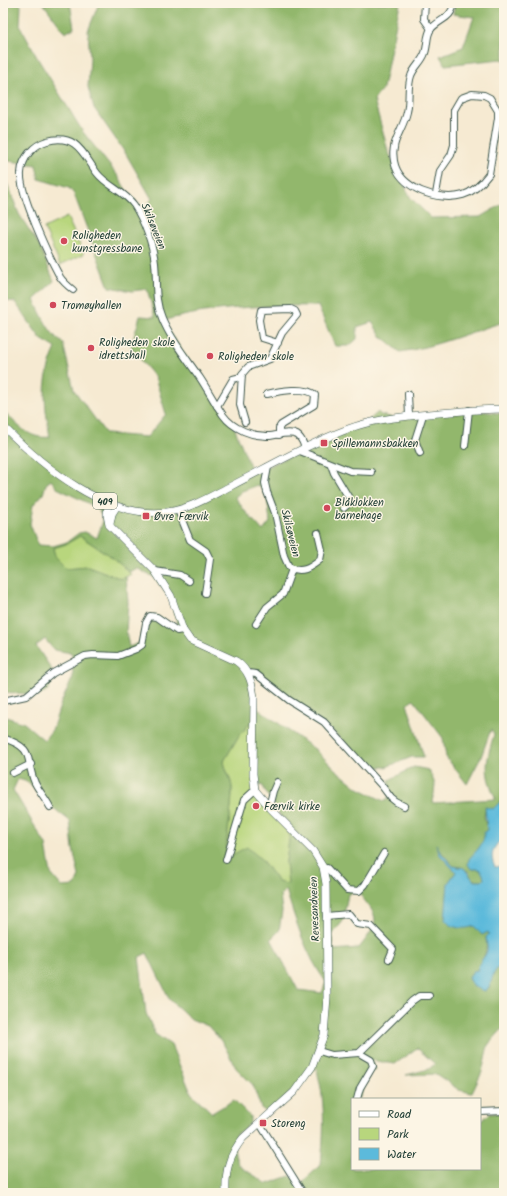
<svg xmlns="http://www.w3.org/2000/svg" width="507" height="1196" font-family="Kalam,sans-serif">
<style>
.green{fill:#b8d67d;stroke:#6c8a58}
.forest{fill:#92b76c;stroke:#587a50;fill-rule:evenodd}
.water{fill:#5cbadb;stroke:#3e7c88}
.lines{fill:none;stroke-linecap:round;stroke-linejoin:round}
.minor-casing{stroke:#3f574c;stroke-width:8}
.major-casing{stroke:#3f574c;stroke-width:8}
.minor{stroke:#fff;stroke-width:6}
.major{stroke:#fff;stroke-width:7}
.poi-dot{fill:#d1495b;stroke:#fcf5e5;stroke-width:1.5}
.labels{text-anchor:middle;stroke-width:3;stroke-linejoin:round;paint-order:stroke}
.shield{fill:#fcf5e5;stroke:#617469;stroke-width:1}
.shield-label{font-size:10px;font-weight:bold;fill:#1f3d34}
.street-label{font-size:11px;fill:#1f3d34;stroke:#fcf5e5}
.poi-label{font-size:11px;fill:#1f3d34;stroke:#fcf5e5;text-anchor:start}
</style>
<rect width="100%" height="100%" fill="#fcf5e5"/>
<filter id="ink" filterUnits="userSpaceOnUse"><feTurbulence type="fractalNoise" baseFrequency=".025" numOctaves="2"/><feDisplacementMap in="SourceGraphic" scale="8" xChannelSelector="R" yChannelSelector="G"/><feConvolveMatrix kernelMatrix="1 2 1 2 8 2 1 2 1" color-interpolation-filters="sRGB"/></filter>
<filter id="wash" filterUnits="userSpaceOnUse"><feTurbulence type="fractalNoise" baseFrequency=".012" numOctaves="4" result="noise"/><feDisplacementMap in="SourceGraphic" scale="16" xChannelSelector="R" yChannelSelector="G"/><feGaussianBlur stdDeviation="0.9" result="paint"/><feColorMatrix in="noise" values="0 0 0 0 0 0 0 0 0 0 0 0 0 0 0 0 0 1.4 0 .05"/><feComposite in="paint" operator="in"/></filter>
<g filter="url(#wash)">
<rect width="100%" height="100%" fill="#f6ead2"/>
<!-- green -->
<g class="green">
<polygon points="67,217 84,254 60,265 44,228"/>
<polygon points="80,536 112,557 131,574 122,579 88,566 66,568 55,557 53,548 66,544"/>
<path d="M254,718L253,730L259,799L290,833L286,861L288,885L278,882L261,859L226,858C226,835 232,812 232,789C232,780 225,770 224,761L238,737Z"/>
</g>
<!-- forest -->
<g class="forest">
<path d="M3,3H19L21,5L20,26L38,59L83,132L118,176L133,202L144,208L152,199L126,154L94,108L88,87L90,59L88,31L99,3H400L383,88L374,100L388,151L410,197L431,218L480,217L504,203V322C469,332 436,347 400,352L381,336L372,322L357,327V339L349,346H335L318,306C267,305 212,307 162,321L234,427L253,473L367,422L378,412L381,415L394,418L479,411L504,414V798L493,809L486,808L484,816L487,830L482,844L474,855L472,869H479L483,874L484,879L482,881C474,881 471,880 469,872L461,867L453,866L438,848L440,855L456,872L448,883L446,913L476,927L479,931L489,932V934L486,937C488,952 484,956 478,970L473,971L469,978L473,985L489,988C490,980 492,972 499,967H504V1027L488,1045L482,1072L472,1093L459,1090L436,1074L406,1075L429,1069L435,1064L417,1048L395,1064L371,1060L376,1070H371L359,1099H352V1169H480V1122L489,1114L504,1112V1193H3V716L24,723L44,740L52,730L61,703L73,677L72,653L54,650L45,639L36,646L52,670L49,689L40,695L3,692V410C16,424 29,440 50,437C44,402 41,381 56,348L41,339L15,302L3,300V173L19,214L40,247L54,281L34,300C41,313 49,335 63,343L74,390L106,434L147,437L166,414L155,377L131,348L140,316L155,317L147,289L132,291L109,287L74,194L69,188L39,179L36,165L3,160ZM51,480L57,488L96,507L102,516L103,521L97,538L85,532L79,533L67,542L53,546L38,545L30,524L33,505L43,494L46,484ZM258,485L267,496L270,522L263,531L244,510L235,497L242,491ZM80,536L112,557L129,572L136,568L154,577L171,600L179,629L155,616H147L139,643L129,647L126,632L128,603L126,577L122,579L88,566L66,568L55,557L53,548L66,544ZM252,672L330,729L372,767H386L412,757H424L407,704L413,699L443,738L446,757L467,784L481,757L491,729L494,734C486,762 483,772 496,799L433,803L435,784L429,770L414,767L389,780V797L384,801L358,788L336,770L316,750L257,708ZM254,719L255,779L257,786L262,785L290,833L286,861L288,884L278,882L261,859L247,847L226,858C226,834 232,812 232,789C232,780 225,770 224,761L238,737ZM18,779L28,782L47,803L70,821L73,849L79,876L75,886L62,887L51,874L46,845L13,790ZM286,890C296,922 306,955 326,982L322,993L298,990L271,939L279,931L282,911L280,895ZM357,891C379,918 382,919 359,948L333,950L332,935L343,921L348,894ZM147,953L170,1000L191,1019L208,1026L223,1043L236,1068L253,1085L261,1108L265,1111L276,1108L316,1068C326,1098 324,1133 321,1165L300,1184L290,1176L267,1184C262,1180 243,1169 240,1166C234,1159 233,1144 235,1135L250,1124V1116L234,1100L212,1113L191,1093L171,1045L155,1034L146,1013L139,957Z"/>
<polygon points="43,3 70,3 74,28 65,33"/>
<polygon points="455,3 504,3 504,60 501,59 445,65 440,56 463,47 474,17 453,14"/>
</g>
<!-- water -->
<path class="water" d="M504,798V844L500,841C492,848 490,858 495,867L502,866L504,861V967H499C490,974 493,986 485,991L474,987L469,978L473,971L478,970C477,963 485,958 487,951C488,947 486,942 486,937L489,934L488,932L482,935L474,926C464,930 453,929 445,920L448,883L456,872L440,855L436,844L442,854L453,866L464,868L474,881H482L484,879L483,874L479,869H471L468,864L469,859C475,852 486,843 484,832L487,830L485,807L493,809Z"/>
</g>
<g filter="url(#ink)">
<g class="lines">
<!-- minor casing -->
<g class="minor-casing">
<g id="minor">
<polyline points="425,3 424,19 431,29"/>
<path d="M436,194L440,171L451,155L454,145V110L461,98L472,94L484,95L490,98L498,111V118L489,174C483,182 473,192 463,195C439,202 399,189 394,161C390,142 403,130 407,112C410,100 407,87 411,76C414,67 422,62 425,53C428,45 426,36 431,29C439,19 452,19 454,3"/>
<path d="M73,290C68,286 63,282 60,277C49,257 19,193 21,173C22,158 33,145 47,141C77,133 83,154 97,173C107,186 124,191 134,205C144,221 153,244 155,263C157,282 154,300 162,318C171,340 187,359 200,378C208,390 215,404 223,415C233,429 253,437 270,436C278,435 290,431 297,435C302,438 303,443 305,448"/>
<path d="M267,394C279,391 306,386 315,395L314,405L281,425L279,428V435"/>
<polyline points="408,394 409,416"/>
<polyline points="217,406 233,379 241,377"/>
<polyline points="245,422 240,405 242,374 248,367 270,359 282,333 297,315 295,311 291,309 261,310 259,320 262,338 278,343"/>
<polyline points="465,446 469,410"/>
<polyline points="300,451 350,471 371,472"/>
<polyline points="420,453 415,440 423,415"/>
<polyline points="331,465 334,473 349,498 348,504 344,508"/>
<path d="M268,467L265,483L267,492L275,513L284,556L289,567C301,574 310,568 320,560L322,550L318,533"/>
<polyline points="178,510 190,540 206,551 210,559 205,593"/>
<polyline points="155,571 180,575 189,581"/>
<polyline points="256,624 267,607 283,594 292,569"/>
<polyline points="248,673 256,674 289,700 324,722 382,786 391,798 396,802 404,806"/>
<polyline points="3,701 26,696 53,673 85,656 93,655 118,656 136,649 142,645 146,623 150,616 157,617 177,631 183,630"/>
<path d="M3,738C37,749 24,758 35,783C39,791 46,799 50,807"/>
<polyline points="13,773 31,764"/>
<polyline points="269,807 273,791 277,782"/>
<polyline points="226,860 244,800 255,790"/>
<polyline points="324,869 327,868 347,890 359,891 365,885 384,853"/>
<polyline points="326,916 349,914 357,924 371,926 393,949 389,959"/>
<polyline points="319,1051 332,1055 359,1053 412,1001 419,996 429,996"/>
<polyline points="357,1099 360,1088 373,1066 371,1060 359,1053"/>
<polyline points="480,1112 504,1111"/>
<polyline points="260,1124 303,1193"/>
</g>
</g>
<!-- major casing -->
<g class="major-casing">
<g id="major">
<path d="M3,426C42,466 107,520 167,512C190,509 211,496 231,486C270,466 308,444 348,429C374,419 401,417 428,414C454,412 479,409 504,409"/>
<path d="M108,502L107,515L109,525L155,571L171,596L183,630L190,640L236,661C249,670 252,683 254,697L253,774L255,790L271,809L313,851L323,867L326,884L327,997L324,1035L312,1067L294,1092L243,1138C229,1155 225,1171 226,1193"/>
<polyline points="110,524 112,514 117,506"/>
</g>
</g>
<!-- minor -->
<use href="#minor" class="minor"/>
<!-- major -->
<use href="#major" class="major"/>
</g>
</g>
<!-- markers -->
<g class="poi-dot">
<circle cx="64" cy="241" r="4"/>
<circle cx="53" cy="305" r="4"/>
<circle cx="91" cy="348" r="4"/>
<circle cx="210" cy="356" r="4"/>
<rect x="320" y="439" width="8" height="8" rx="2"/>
<circle cx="327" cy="508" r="4"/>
<rect x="142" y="512" width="8" height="8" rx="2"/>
<circle cx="256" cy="806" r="4"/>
<rect x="259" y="1119" width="8" height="8" rx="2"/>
</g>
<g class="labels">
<!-- shield labels -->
<rect class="shield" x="93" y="493" width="24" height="16" rx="3"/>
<g class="shield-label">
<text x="105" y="505">409</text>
</g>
<!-- street labels -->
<g class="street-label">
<text transform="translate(154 226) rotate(68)" y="4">Skilsøveien</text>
<text transform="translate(291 533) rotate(76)" y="4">Skilsøveien</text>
<text transform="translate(314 909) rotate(-92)" y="4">Revesandveien</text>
</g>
<!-- poi labels -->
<g class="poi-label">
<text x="72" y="239">Roligheden<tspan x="72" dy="13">kunstgressbane</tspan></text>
<text x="61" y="309">Tromøyhallen</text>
<text x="99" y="346">Roligheden skole<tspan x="99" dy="13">idrettshall</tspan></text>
<text x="218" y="360">Roligheden skole</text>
<text x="332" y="447">Spillemannsbakken</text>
<text x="335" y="506">Blåklokken<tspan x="335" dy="13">barnehage</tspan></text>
<text x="154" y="520">Øvre Færvik</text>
<text x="264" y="810">Færvik kirke</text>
<text x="271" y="1127">Storeng</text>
</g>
</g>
<!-- margin -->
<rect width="507" height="1196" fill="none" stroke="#fcf5e5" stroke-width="16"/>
<!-- legend -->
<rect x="351" y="1098" width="130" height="72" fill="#fcf5e5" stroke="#a4ab9e"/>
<rect x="359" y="1111" width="20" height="6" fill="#ffffff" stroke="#a4ab9e"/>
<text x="387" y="1118" font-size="12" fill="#1f3d34">Road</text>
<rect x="359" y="1128" width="20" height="12" fill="#b8d67d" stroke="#a4ab9e"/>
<text x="387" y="1138" font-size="12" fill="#1f3d34">Park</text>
<rect x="359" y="1148" width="20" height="12" fill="#5cbadb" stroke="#a4ab9e"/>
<text x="387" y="1158" font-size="12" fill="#1f3d34">Water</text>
</svg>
